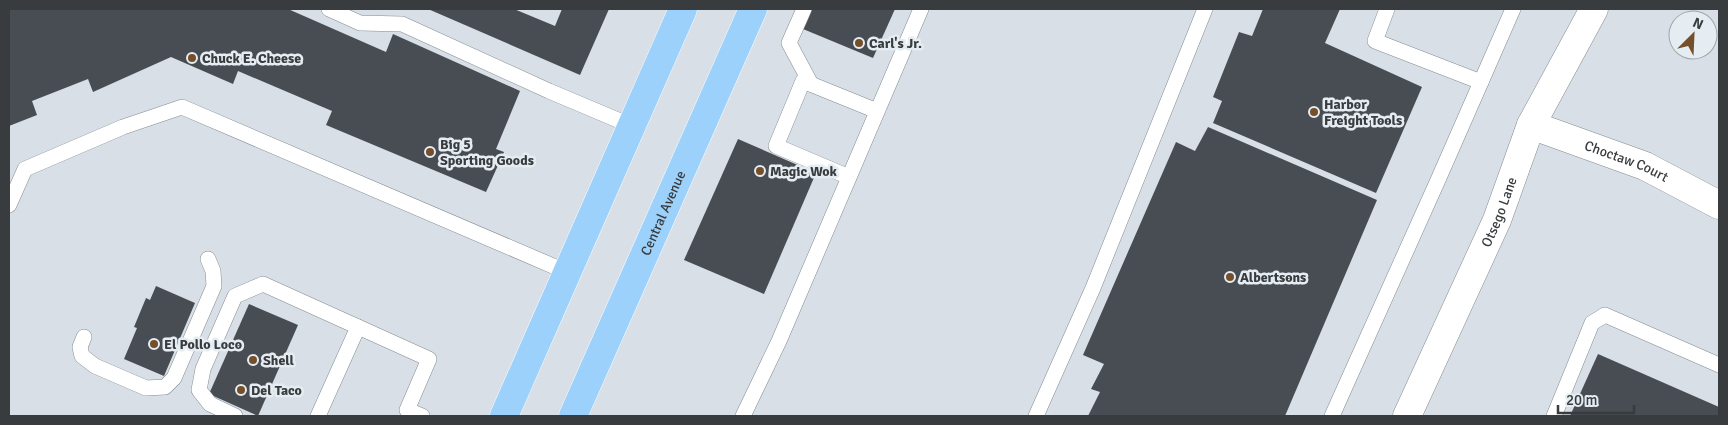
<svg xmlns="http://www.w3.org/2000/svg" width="1728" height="425" font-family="Signika,sans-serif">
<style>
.building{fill:#484d53}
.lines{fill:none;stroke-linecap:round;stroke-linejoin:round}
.service-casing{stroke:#868d92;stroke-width:16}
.minor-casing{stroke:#868d92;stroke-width:29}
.primary-casing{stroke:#fff;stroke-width:29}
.service{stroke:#fff;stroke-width:15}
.minor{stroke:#fff;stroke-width:28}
.primary{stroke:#9cd1fb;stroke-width:28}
.poi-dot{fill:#744f2a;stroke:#e5edf3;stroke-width:2}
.labels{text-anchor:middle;stroke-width:5;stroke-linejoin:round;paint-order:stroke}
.poi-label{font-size:14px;font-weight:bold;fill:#393c3e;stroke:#e5edf3;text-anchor:start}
.street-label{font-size:14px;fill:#393c3e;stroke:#e5edf3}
</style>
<rect width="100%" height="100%" fill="#d8dfe6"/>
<!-- building -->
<g class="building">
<polygon points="9,9 288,9 386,52 393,34 520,91 496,149 504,152 486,192 326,125 332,111 238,71 233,84 171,57 93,92 88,79 32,101 37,115 9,126"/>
<polygon points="428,9 514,9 555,26 562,9 609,9 580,75"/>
<polygon points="811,9 895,9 873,58 803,29"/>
<polygon points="1263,9 1340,9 1325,43 1422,87 1376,193 1213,123 1222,101 1213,97 1239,32 1252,36"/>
<polygon points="1208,127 1377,200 1285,416 1088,416 1100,392 1091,389 1104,364 1083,355 1176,142 1195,151"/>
<polygon points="738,139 816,173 764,294 684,260"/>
<polygon points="156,286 195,303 164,376 124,359 137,328 134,327 146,298 150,300"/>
<polygon points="249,304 298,325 258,416 209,394"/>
<polygon points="1598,354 1719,407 1719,416 1570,416"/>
</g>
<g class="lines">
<!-- service casing -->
<g class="service-casing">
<g id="service">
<polyline points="329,9 360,23 402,24 549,91 632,126"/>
<polyline points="804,9 789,43 811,84"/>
<polyline points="1387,9 1375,41 1481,82"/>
<polyline points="849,177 776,146 803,81 877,111"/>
<polyline points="9,205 25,169 123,127 182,107 567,272"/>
<polyline points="84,337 80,347 82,356 95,366 146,388 165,387 174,378 214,286 213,271 208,259"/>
<polyline points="235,416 210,404 199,390 203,369 235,296 263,284 429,359 407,410 422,416"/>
<polyline points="318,416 358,327"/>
<polyline points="743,416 779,341 921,9"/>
<polyline points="1036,416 1093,288 1205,9"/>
<polyline points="1332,416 1438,180 1513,9"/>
<polyline points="1554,416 1592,323 1605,315 1719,365"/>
</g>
</g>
<!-- minor casing -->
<g class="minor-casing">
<g id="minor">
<path id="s1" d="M1531,125L1645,166L1719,205"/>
<path id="s2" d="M1407,416L1497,220L1531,125L1594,9"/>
</g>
</g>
<!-- primary casing -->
<g class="primary-casing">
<g id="primary">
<polyline points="504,416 683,9"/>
<path id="s3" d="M573,416L753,9"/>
</g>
</g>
<!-- service -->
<use href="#service" class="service"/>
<!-- minor -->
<use href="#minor" class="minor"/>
<!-- primary -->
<use href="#primary" class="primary"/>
</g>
<!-- markers -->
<g class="poi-dot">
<circle cx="859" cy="43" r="5"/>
<circle cx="192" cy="58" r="5"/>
<circle cx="1314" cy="112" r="5"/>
<circle cx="430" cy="152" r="5"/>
<circle cx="760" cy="171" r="5"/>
<circle cx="1230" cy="277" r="5"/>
<circle cx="154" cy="344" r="5"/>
<circle cx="253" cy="360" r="5"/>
<circle cx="241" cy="390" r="5"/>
</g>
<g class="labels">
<!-- poi labels -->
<g class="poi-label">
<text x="869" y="48">Carl's Jr.</text>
<text x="202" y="63">Chuck E. Cheese</text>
<text x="1324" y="109">Harbor<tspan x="1324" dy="16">Freight Tools</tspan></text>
<text x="440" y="149">Big 5<tspan x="440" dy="16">Sporting Goods</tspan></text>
<text x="770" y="176">Magic Wok</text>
<text x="1240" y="282">Albertsons</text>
<text x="164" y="349">El Pollo Loco</text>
<text x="263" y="365">Shell</text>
<text x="251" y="395">Del Taco</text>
</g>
<!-- street labels -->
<g class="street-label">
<text dy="5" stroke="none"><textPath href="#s1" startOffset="102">Choctaw Court</textPath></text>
<text dy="5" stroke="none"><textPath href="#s2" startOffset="224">Otsego Lane</textPath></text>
<text dy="5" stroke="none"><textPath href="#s3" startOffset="222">Central Avenue</textPath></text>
</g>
</g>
<!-- border -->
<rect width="1728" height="425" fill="none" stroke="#393c3e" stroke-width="20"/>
<!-- north arrow -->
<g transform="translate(1693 35) rotate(24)"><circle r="24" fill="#e5edf3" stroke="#a0a6ab"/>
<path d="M0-4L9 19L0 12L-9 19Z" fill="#744f2a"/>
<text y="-8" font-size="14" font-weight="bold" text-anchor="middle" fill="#393c3e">N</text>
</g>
<!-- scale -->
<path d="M1558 405v8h76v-8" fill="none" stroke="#393c3e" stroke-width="2.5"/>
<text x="1566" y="405" font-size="15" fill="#393c3e" stroke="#e5edf3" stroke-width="4" paint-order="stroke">20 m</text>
</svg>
